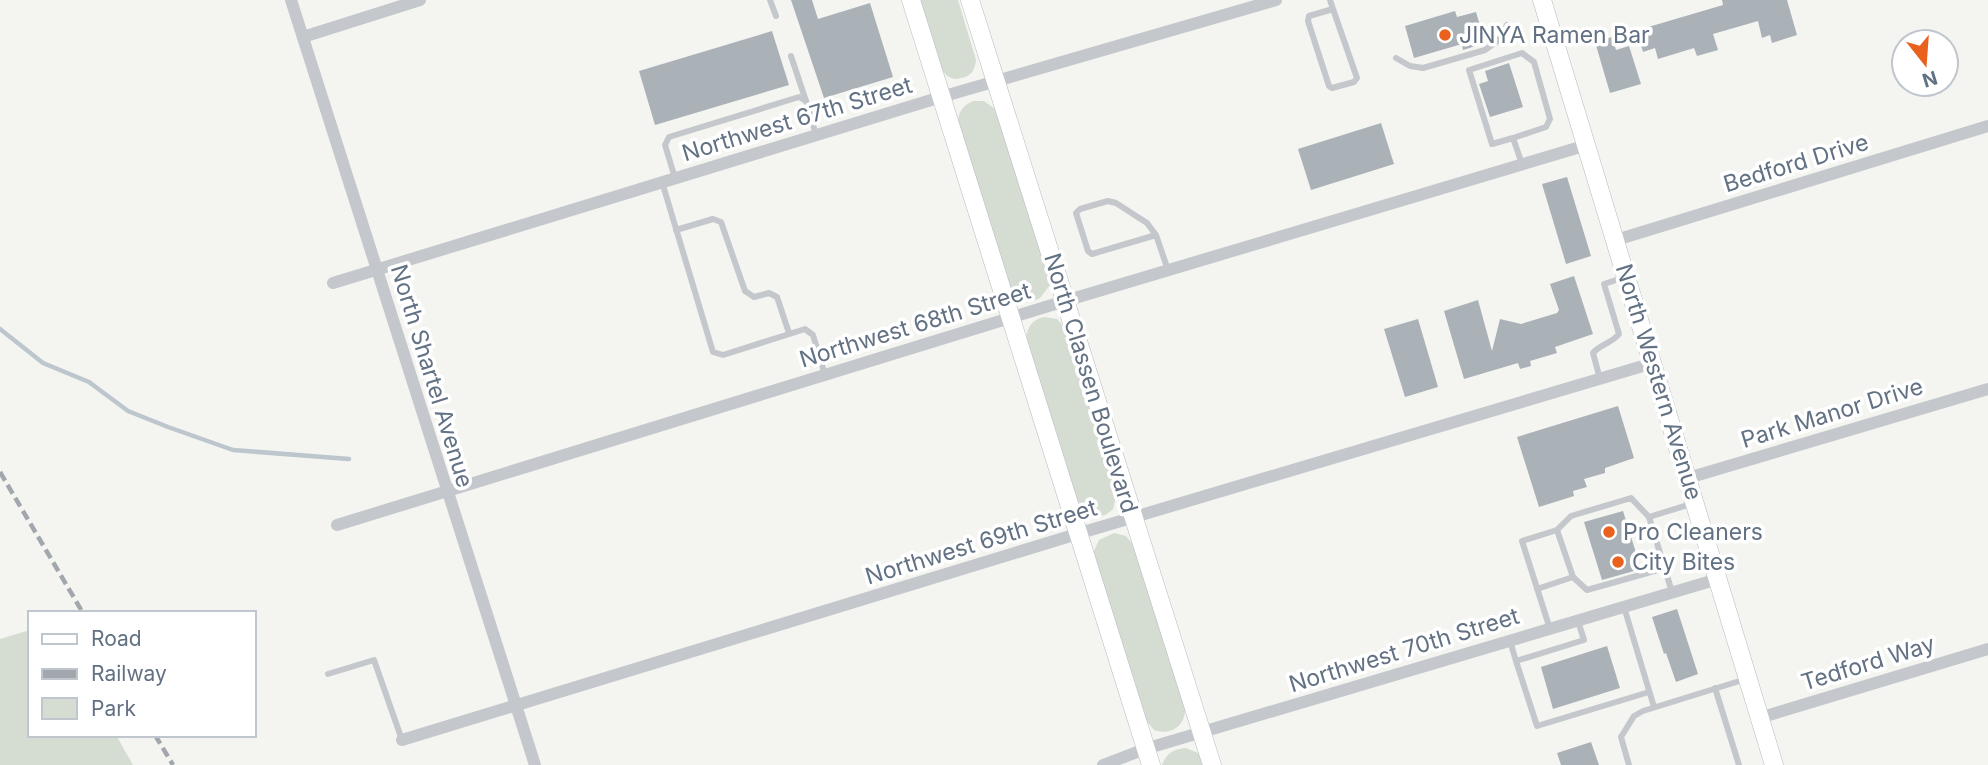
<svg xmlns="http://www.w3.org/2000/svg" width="1988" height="765" font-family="Inter,sans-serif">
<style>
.green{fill:#d5dcd2}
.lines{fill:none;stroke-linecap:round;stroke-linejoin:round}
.stream{stroke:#bdc6cd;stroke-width:4.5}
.building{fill:#aab1b7}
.secondary-casing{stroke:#b6babf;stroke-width:19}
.lane{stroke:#c4c7cb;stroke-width:6}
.street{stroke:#c4c7cb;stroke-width:12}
.secondary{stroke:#fff;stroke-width:18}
.rail{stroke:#a2a7ae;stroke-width:4.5;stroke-dasharray:10 5;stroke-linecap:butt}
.poi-dot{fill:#e9611c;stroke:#fff;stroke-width:2.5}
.labels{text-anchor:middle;stroke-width:7;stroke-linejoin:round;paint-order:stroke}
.poi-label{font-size:23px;fill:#627183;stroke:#fff;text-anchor:start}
.street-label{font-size:23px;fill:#627183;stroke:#fff}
</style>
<rect width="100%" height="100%" fill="#f4f5f1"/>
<!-- green -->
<g class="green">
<path d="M918,0H958L976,60C975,68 973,74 965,77C959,79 954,80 949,77C934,69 923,17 918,0Z"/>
<path d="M973,101H984L995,109L1050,277V285L1040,298L1033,301L1018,298L1010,289L958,124C958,112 962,106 973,101Z"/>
<path d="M1044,317L1057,319L1066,329L1117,492L1113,509C1101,521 1086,519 1078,506L1026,339C1027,327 1032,320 1044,317Z"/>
<path d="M1114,533L1126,536L1134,546L1185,708C1186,726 1170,736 1154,730L1145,719L1094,558V551L1099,540Z"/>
<polygon points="30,630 30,735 116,735 133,765 0,765 0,639"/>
<path d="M1186,748L1198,753L1204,765H1162C1166,753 1174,749 1186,748Z"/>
</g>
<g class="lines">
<!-- stream -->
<polyline class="stream" points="0,329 43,363 89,382 128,411 168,427 233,450 349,459"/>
</g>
<!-- building -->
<g class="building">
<polygon points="791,0 812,0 818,19 870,3 893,77 824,98"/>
<polygon points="1722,0 1787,0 1797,35 1772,43 1770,35 1762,38 1758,21 1713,34 1718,50 1697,56 1694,48 1658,59 1655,48 1643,52 1638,35 1646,33 1645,28 1723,5"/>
<polygon points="1455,11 1457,17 1476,12 1485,43 1463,50 1462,44 1414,58 1405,26"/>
<polygon points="772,31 789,85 655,125 639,71"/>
<polygon points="1612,37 1616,50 1629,46 1641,84 1610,93 1595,42"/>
<polygon points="1509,63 1523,107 1490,117 1479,84 1488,81 1485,71"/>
<polygon points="1381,123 1394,164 1311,190 1298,149"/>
<polygon points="1567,177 1591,256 1566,264 1542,184"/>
<polygon points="1574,276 1593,334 1555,347 1557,353 1530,361 1531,366 1520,369 1518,363 1464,379 1444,311 1478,300 1492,351 1500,319 1521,324 1557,313 1559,310 1550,284"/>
<polygon points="1418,319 1438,387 1405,397 1384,329"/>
<polygon points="1618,406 1634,458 1605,468 1605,473 1584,479 1587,487 1573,491 1574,496 1539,507 1517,437"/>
<polygon points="1623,511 1641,569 1602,580 1584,522"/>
<polygon points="1677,609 1698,674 1676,682 1666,653 1664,654 1652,617"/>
<polygon points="1607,646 1620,688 1553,709 1541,667"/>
<polygon points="1591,742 1599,765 1561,765 1557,753"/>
</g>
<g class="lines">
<!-- secondary casing -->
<g class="secondary-casing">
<g id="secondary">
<polyline points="911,0 1151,765"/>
<polyline points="970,0 1212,765"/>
<polyline points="1542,0 1774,765"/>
</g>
</g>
<!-- lane -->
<g class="lane">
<polyline points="770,0 776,16"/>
<polyline points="1330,0 1333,9 1357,78 1354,82 1332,88 1329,86 1308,21 1309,16 1333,9"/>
<polyline points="791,56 806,101"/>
<polyline points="1396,58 1410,66 1423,68 1485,50 1499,40 1507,25"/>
<polyline points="1513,138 1492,144 1469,70 1522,53 1534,62 1550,119 1546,127 1513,138 1522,164"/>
<polyline points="675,178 665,145 669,137 799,97 806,101 816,135"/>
<polyline points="662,182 713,352 723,355 805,329 813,335 825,375"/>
<polyline points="676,230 713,219 721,222 745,291 754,297 769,293 777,297 789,333"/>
<polyline points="1156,235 1092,254 1088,251 1076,213 1080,209 1108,201 1116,203 1147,223 1156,235 1168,270"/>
<path d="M1600,379L1593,353C1601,344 1612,343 1619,334L1604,284L1625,277"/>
<polyline points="1649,517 1694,503"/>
<polyline points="1557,530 1573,577 1587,590 1665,568"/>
<polyline points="1537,589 1573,577"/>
<polyline points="1624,607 1654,707"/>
<polyline points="1550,629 1522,541 1557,530 1571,516 1631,498 1649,517 1672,592"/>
<polyline points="1510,641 1516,661 1584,640 1578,621"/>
<polyline points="1516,661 1537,726 1649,692"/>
<polyline points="328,674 374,660 402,740"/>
<polyline points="1715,688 1739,765"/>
<polyline points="1629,765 1621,737 1634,716 1643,711 1746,679"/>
</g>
<!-- street -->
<g class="street">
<polyline points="291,0 535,765"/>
<polyline points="303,37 420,0"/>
<polyline points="1616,240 1988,126"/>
<polyline points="333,283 941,97 1276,0"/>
<polyline points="1688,478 1988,389"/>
<polyline points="337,525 1065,301 1587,145"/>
<polyline points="1759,718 1988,649"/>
<polyline points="402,740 1077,534 1653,363"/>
<polyline points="1103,765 1145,749 1718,579"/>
</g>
<!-- secondary -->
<use href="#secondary" class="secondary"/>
<!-- rail -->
<g class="rail">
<polyline points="0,472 83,613"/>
<polyline points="155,735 173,765"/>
</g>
</g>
<!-- markers -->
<g class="poi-dot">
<circle cx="1445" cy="35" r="7"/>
<circle cx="1609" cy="532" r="7"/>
<circle cx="1618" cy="562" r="7"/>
</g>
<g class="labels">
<!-- poi labels -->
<g class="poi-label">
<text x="1459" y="43">JINYA Ramen Bar</text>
<text x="1623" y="540">Pro Cleaners</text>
<text x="1632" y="570">City Bites</text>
</g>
<!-- street labels -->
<g class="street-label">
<text transform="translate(797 119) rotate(-17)" y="8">Northwest 67th Street</text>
<text transform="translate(1796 163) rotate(-17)" y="8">Bedford Drive</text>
<text transform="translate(915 325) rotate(-17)" y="8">Northwest 68th Street</text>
<text transform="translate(432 376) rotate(73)" y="8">North Shartel Avenue</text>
<text transform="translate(1659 382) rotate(73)" y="8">North Western Avenue</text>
<text transform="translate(1091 383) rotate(73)" y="8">North Classen Boulevard</text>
<text transform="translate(1832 413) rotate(-17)" y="8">Park Manor Drive</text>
<text transform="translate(981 542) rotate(-17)" y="8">Northwest 69th Street</text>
<text transform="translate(1404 650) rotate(-17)" y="8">Northwest 70th Street</text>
<text transform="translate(1868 663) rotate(-17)" y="8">Tedford Way</text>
</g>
</g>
<!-- legend -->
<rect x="28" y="611" width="228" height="126" fill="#ffffff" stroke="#c0c6cd" stroke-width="2"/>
<rect x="42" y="634" width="35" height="10" fill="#ffffff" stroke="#c0c6cd" stroke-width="2"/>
<text x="91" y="646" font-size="21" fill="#627183">Road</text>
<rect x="42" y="669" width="35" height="10" fill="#a2a7ae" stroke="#c0c6cd" stroke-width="2"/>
<text x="91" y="681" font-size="21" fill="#627183">Railway</text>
<rect x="42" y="698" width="35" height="21" fill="#d5dcd2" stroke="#c0c6cd" stroke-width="2"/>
<text x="91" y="716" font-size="21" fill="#627183">Park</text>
<!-- north arrow -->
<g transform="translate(1925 63) rotate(163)"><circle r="33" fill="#ffffff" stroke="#c0c6cd" stroke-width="2"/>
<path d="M0-5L12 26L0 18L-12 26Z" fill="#e9611c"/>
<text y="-10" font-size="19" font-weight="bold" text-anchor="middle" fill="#627183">N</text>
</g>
</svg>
